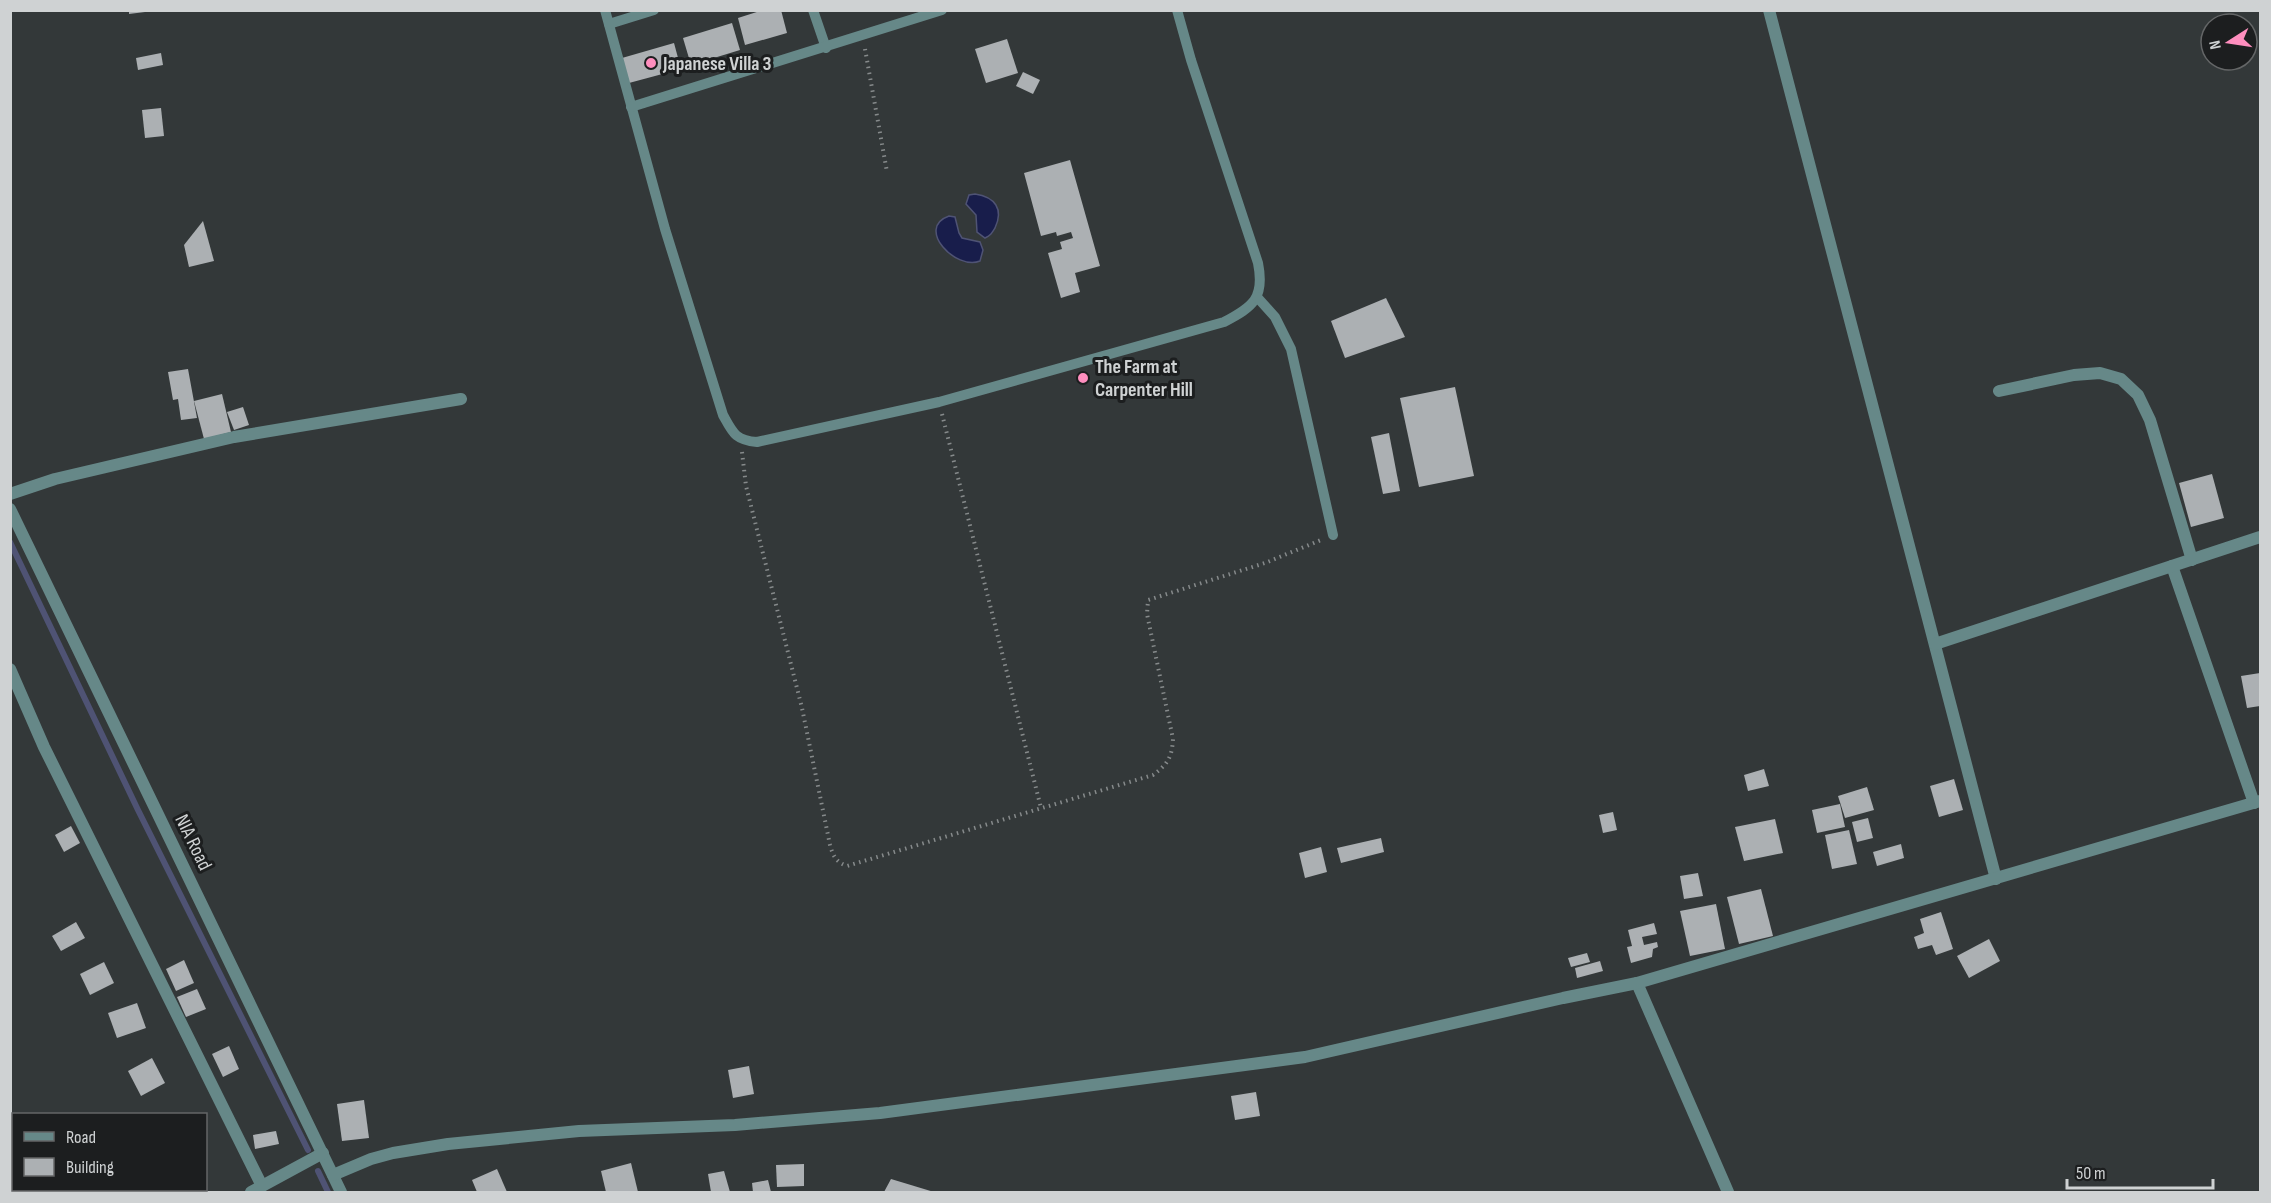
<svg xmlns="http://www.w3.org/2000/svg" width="2271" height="1203" font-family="'Sofia Sans Condensed',sans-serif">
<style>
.water{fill:#181d4b;stroke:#4f5374;stroke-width:1.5}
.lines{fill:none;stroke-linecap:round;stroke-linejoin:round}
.stream{stroke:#4f5374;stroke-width:6}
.building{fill:#acb0b3}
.path{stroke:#868a8b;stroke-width:4;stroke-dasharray:1.5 4.5;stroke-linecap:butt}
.lane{stroke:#688;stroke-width:10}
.street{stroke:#688;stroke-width:12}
.poi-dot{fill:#fe8ebe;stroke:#1c1e1f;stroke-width:2}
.labels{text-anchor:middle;stroke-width:6;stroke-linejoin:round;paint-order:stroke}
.poi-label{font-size:20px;font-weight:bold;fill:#cfd2d3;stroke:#1c1e1f;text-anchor:start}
.street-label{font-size:20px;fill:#cfd2d3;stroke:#1c1e1f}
</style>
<rect width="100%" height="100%" fill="#333839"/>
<!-- water -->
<g class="water">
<path d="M975,194C995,197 1004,209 995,228C992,233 991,235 985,238L977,232L976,215L966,204L969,195Z"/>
<path d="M949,216L955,217L959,233L962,238L980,242L983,250L980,261C956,271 915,228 949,216Z"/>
</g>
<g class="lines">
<!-- stream -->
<g class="stream">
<polyline points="10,542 138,810 308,1150"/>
<polyline points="318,1171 328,1192"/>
</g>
</g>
<!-- building -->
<g class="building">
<polygon points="129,10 145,10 145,12 129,14"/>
<polygon points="763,10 781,10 787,33 745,45 738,18"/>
<polygon points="732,23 740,50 691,65 683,38"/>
<polygon points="1007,39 1018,73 986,83 975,49"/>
<polygon points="674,43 681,69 629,83 622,58"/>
<polygon points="161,53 163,65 138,70 136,58"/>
<polygon points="1023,72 1040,80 1033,94 1016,86"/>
<polygon points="161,108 164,136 145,138 142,110"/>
<polygon points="1070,160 1100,266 1075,273 1080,292 1061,298 1048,253 1062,249 1060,242 1073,238 1071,232 1057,236 1056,232 1041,236 1024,173"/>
<polygon points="203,221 214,261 189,267 184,245"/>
<polygon points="1386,298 1405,337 1345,358 1331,321"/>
<polygon points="188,369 197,418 181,420 178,399 173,400 168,372"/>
<polygon points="1455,387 1474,476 1419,487 1400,398"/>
<polygon points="222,394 231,432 204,439 194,401"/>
<polygon points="243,407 249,425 234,430 227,412"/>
<polygon points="1389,433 1400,491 1383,494 1371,437"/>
<polygon points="2212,474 2224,518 2191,527 2179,483"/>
<polygon points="2260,673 2260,706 2247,708 2241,676"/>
<polygon points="1764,769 1769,786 1748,791 1744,775"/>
<polygon points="1954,779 1963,810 1939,817 1930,786"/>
<polygon points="1867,787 1874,810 1845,818 1838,796"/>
<polygon points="1840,804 1845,827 1817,833 1812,810"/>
<polygon points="1613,812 1617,830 1603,833 1599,815"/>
<polygon points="1868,818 1873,838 1857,842 1852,822"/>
<polygon points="1775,819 1783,853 1744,861 1735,827"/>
<polygon points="71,826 80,843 64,852 55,835"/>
<polygon points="1849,830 1857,864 1832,869 1825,835"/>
<polygon points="1381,838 1384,852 1341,863 1337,848"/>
<polygon points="1901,844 1904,858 1877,866 1873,852"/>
<polygon points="1321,847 1327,872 1305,878 1299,853"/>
<polygon points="1698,873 1703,896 1684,899 1680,876"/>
<polygon points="1761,889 1773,936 1739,944 1727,897"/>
<polygon points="1716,904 1725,949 1690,956 1680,911"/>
<polygon points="1941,912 1953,949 1936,955 1932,945 1918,949 1914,937 1924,933 1920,919"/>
<polygon points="76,922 85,938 61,951 52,936"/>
<polygon points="1654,923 1657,934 1642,937 1644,945 1657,942 1658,947 1653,949 1652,957 1631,963 1627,947 1632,946 1628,930"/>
<polygon points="1989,939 2000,961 1969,978 1957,956"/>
<polygon points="1587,953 1590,962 1571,967 1568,958"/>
<polygon points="184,960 194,983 176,991 166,969"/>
<polygon points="1600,961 1603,971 1577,978 1575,968"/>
<polygon points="104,962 114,983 90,995 80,974"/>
<polygon points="197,989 206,1009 186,1017 177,997"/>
<polygon points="137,1003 146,1028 117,1038 108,1013"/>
<polygon points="229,1046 239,1069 223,1077 212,1054"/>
<polygon points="152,1058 165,1083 141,1096 128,1071"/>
<polygon points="749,1066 754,1094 733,1098 728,1070"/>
<polygon points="1256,1092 1260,1116 1235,1120 1231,1096"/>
<polygon points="364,1100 369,1138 342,1141 337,1104"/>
<polygon points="276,1131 279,1144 255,1149 253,1135"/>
<polygon points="631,1163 638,1192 606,1192 601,1171"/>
<polygon points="804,1164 804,1186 777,1187 776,1165"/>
<polygon points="497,1169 507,1192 477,1192 472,1180"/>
<polygon points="724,1171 730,1192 711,1192 708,1174"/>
<polygon points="891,1179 934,1192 884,1192"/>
<polygon points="768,1180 771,1192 753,1192 752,1183"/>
</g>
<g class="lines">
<!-- path -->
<g class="path">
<polyline points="865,49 887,172"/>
<polyline points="942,414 1041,808"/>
<path d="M742,452L746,486L802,708L830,845C833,856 836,862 847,866L1153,775C1168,764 1172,757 1173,739L1147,614L1148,600L1265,563L1321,540"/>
</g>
<!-- lane -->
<g class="lane">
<path d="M605,10L665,229L723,415C733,433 735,440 757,442L939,402L1224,322C1253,307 1265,298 1258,263L1191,60L1177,10"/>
<polyline points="813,10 826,48"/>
<polyline points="609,24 654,10"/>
<polyline points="631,107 942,10"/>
<polyline points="1257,297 1275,317 1291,349 1333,535"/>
</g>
<!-- street -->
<g class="street">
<polyline points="1769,10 1996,879"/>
<polyline points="1999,391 2074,375 2100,373 2121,379 2138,395 2150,420 2192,560"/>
<polyline points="10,494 55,479 234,437 461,399"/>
<polyline points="10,509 341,1192"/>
<polyline points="2172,566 2254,803"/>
<polyline points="1935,644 2260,537"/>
<polyline points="10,669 44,747 262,1186"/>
<polyline points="1637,983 1728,1192"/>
<polyline points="333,1175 371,1159 393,1153 448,1144 579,1131 735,1125 880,1113 1305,1057 1563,998 1637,983 2260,801"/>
<polyline points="251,1192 323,1153"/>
</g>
</g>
<!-- markers -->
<g class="poi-dot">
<circle cx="651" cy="63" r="6"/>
<circle cx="1083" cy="378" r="6"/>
</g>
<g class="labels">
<!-- poi labels -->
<g class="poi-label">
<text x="663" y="70">Japanese Villa 3</text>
<text x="1095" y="373">The Farm at<tspan x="1095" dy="23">Carpenter Hill</tspan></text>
</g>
<!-- street labels -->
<g class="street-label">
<text transform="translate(194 842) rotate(64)" y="7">NIA Road</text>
</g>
</g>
<!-- border -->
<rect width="2271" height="1203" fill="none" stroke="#cfd2d3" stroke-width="24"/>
<!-- legend -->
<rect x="12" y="1113" width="195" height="78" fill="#1c1e1f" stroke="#646667" stroke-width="1.5"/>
<rect x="24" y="1132" width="30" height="9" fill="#668888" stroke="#646667" stroke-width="1.5"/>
<text x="66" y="1143" font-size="18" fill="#cfd2d3">Road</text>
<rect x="24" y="1158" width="30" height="18" fill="#acb0b3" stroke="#646667" stroke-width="1.5"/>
<text x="66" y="1173" font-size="18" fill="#cfd2d3">Building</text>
<!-- north arrow -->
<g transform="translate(2229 42) rotate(258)"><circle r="28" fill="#1c1e1f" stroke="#646667" stroke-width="1.5"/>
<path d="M0-4.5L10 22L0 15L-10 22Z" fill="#fe8ebe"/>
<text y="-9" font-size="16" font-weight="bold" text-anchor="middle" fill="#cfd2d3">N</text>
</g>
<!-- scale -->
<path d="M2067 1179v9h146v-9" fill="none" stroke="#cfd2d3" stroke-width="3"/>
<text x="2076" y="1179" font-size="18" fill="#cfd2d3" stroke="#1c1e1f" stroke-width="4.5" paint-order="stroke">50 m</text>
</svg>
